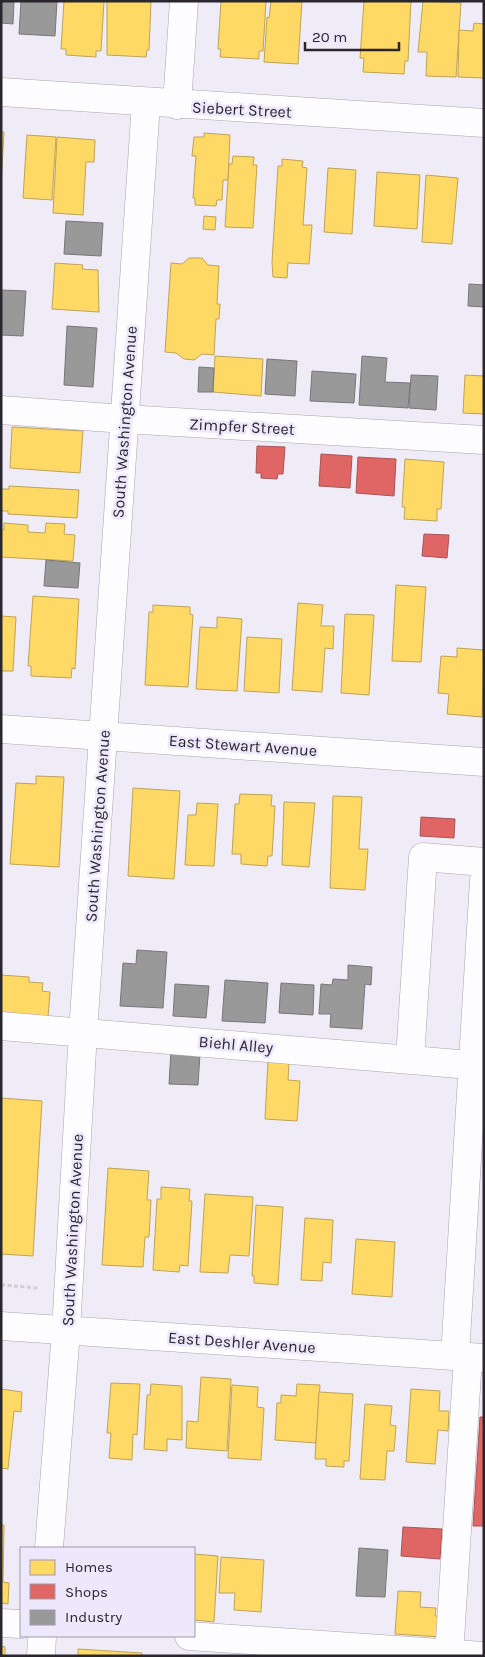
<svg xmlns="http://www.w3.org/2000/svg" width="485" height="1657" font-family="Karla,sans-serif">
<style>
.homes{fill:#ffd966;stroke:#bfa355}
.shops{fill:#e06666;stroke:#a95355}
.industry{fill:#999;stroke:#777679}
.lines{fill:none;stroke-linecap:round;stroke-linejoin:round}
.minor-casing{stroke:#a8a6ae;stroke-width:29}
.path{stroke:#d0ced2;stroke-width:3;stroke-dasharray:4 2.5;stroke-linecap:butt}
.minor{stroke:#fdfcfe;stroke-width:28}
.labels{text-anchor:middle;stroke-width:5;stroke-linejoin:round;paint-order:stroke}
.street-label{font-size:16px;fill:#29262e;stroke:#eee8fc}
</style>
<rect width="100%" height="100%" fill="#f0ecf7"/>
<!-- homes -->
<g class="homes">
<polygon points="64,1 104,1 101,51 96,51 96,57 66,55 66,49 61,49"/>
<polygon points="107,1 151,1 149,50 147,50 146,57 107,55"/>
<polygon points="221,1 266,1 263,51 259,51 259,59 220,57 221,49 218,49"/>
<polygon points="271,1 302,1 298,64 264,62 267,17 269,18"/>
<polygon points="364,1 411,1 408,61 405,61 404,74 363,72 364,58 360,58"/>
<polygon points="423,1 461,3 456,77 426,76 427,52 418,52"/>
<polygon points="474,23 484,24 484,78 458,77 459,30 473,31"/>
<polygon points="1,132 4,132 1,185"/>
<polygon points="204,133 230,135 228,180 223,180 222,200 217,200 216,206 195,205 195,198 193,198 196,156 192,156 194,137 204,137"/>
<polygon points="27,135 56,137 52,200 23,198"/>
<polygon points="57,137 95,140 94,162 86,162 83,215 53,213"/>
<polygon points="233,156 254,157 253,165 257,165 253,228 225,227 229,164 232,164"/>
<polygon points="282,159 303,161 302,167 307,168 303,225 312,225 309,264 288,263 287,278 273,277 272,262 278,166 282,166"/>
<polygon points="328,168 356,170 352,234 324,232"/>
<polygon points="377,172 420,175 417,229 374,226"/>
<polygon points="426,175 458,178 452,244 422,242"/>
<polygon points="204,216 216,217 215,230 203,229"/>
<polygon points="189,258 202,258 208,265 219,266 217,304 220,304 219,319 216,319 214,355 202,354 194,360 184,359 176,353 165,352 171,263 182,264"/>
<polygon points="55,263 83,265 82,269 98,270 99,312 52,309"/>
<polygon points="215,356 263,359 261,396 213,392"/>
<polygon points="465,375 484,376 484,414 463,413"/>
<polygon points="12,427 83,431 80,473 10,468"/>
<polygon points="405,459 444,462 441,509 437,509 437,521 404,519 405,507 402,507"/>
<polygon points="9,486 79,490 77,518 8,514 8,511 1,511 1,489 9,489"/>
<polygon points="4,523 28,525 28,532 45,533 46,523 65,524 64,534 75,535 73,561 1,557 1,530 4,530"/>
<polygon points="396,585 426,587 421,662 392,661"/>
<polygon points="33,596 79,599 75,669 72,668 71,678 31,676 31,666 28,666"/>
<polygon points="298,603 323,605 321,626 334,626 333,649 325,648 322,692 292,690"/>
<polygon points="153,605 190,607 190,614 193,615 188,687 145,685 149,612 153,612"/>
<polygon points="345,614 374,615 369,695 341,693"/>
<polygon points="1,616 16,617 13,671 1,671"/>
<polygon points="217,617 242,619 237,691 196,689 200,627 217,628"/>
<polygon points="247,637 282,639 279,693 244,691"/>
<polygon points="457,648 484,650 482,717 447,714 449,694 438,693 441,656 457,657"/>
<polygon points="36,776 64,777 59,867 10,864 16,783 36,784"/>
<polygon points="133,788 180,791 174,879 128,876"/>
<polygon points="240,794 272,795 271,806 275,806 272,856 268,856 267,866 241,864 241,854 232,854 235,804 239,804"/>
<polygon points="333,796 362,797 359,849 368,849 365,890 330,888"/>
<polygon points="284,802 315,803 309,867 282,865"/>
<polygon points="197,803 218,804 214,866 185,865 188,815 196,815"/>
<polygon points="1,975 29,977 29,982 43,983 42,991 50,992 48,1017 1,1014"/>
<polygon points="268,1061 289,1062 288,1080 300,1081 297,1121 265,1119"/>
<polygon points="1,1098 42,1101 33,1256 1,1254"/>
<polygon points="108,1168 149,1171 147,1200 151,1200 149,1237 145,1237 143,1267 102,1265"/>
<polygon points="161,1187 190,1189 189,1201 192,1201 188,1266 180,1265 179,1272 153,1270 157,1199 161,1199"/>
<polygon points="205,1194 253,1197 249,1256 230,1255 228,1273 200,1272"/>
<polygon points="256,1205 283,1207 278,1285 254,1283 254,1276 252,1276"/>
<polygon points="305,1218 333,1220 331,1263 323,1262 322,1281 301,1280"/>
<polygon points="356,1239 395,1242 392,1297 352,1294"/>
<polygon points="201,1377 231,1379 227,1451 186,1448 187,1421 198,1422"/>
<polygon points="111,1383 140,1384 137,1435 133,1434 132,1460 109,1458 111,1433 107,1433"/>
<polygon points="151,1384 182,1386 182,1440 167,1439 167,1451 144,1449 147,1395 150,1395"/>
<polygon points="297,1384 320,1385 316,1443 275,1440 277,1403 281,1403 281,1395 296,1396"/>
<polygon points="232,1385 258,1387 257,1407 264,1408 261,1460 228,1458"/>
<polygon points="1,1389 22,1392 21,1412 14,1411 8,1469 1,1468"/>
<polygon points="411,1389 440,1391 439,1411 449,1411 448,1431 438,1430 435,1464 406,1462"/>
<polygon points="319,1392 353,1394 349,1461 344,1461 344,1467 326,1466 326,1459 315,1459"/>
<polygon points="365,1404 392,1406 390,1425 396,1426 394,1451 387,1451 385,1480 360,1479"/>
<polygon points="1,1525 4,1525 3,1582 9,1583 8,1604 1,1603"/>
<polygon points="194,1554 218,1556 214,1622 194,1620"/>
<polygon points="221,1557 264,1560 261,1612 234,1610 235,1593 219,1593"/>
<polygon points="398,1591 421,1592 420,1607 436,1608 435,1616 441,1616 440,1637 395,1634"/>
<polygon points="1,1646 5,1647 5,1656 1,1656"/>
<polygon points="78,1649 142,1653 142,1656 78,1656"/>
</g>
<!-- shops -->
<g class="shops">
<polygon points="257,446 285,447 283,474 278,474 277,479 261,478 261,473 256,473"/>
<polygon points="321,454 352,456 350,488 319,486"/>
<polygon points="358,457 396,459 394,496 356,493"/>
<polygon points="424,534 449,535 447,558 422,556"/>
<polygon points="421,817 455,819 454,838 420,836"/>
<polygon points="480,1417 484,1417 484,1526 473,1526"/>
<polygon points="403,1527 442,1529 440,1559 401,1556"/>
</g>
<!-- industry -->
<g class="industry">
<polygon points="1,1 14,1 13,24 1,23"/>
<polygon points="21,1 57,1 55,36 19,34"/>
<polygon points="66,221 103,223 101,256 64,254"/>
<polygon points="469,284 484,285 484,307 468,306"/>
<polygon points="1,290 26,291 23,336 1,335"/>
<polygon points="67,326 97,328 93,387 64,385"/>
<polygon points="362,356 387,358 385,382 410,383 408,408 359,405"/>
<polygon points="267,359 297,361 295,396 265,394"/>
<polygon points="199,367 214,368 213,392 198,392"/>
<polygon points="312,371 356,374 354,403 310,401"/>
<polygon points="411,375 438,376 436,410 409,408"/>
<polygon points="46,560 80,563 78,588 44,586"/>
<polygon points="137,950 167,952 163,1008 120,1006 123,963 136,964"/>
<polygon points="348,965 372,967 371,985 365,984 362,1029 330,1027 331,1014 319,1014 321,984 332,985 333,979 348,980"/>
<polygon points="225,980 268,983 265,1023 222,1021"/>
<polygon points="281,983 314,985 313,1015 279,1013"/>
<polygon points="175,984 209,986 206,1018 173,1016"/>
<polygon points="171,1051 200,1054 198,1085 169,1084"/>
<polygon points="359,1548 388,1550 385,1597 356,1596"/>
</g>
<g class="lines">
<!-- minor casing -->
<g class="minor-casing">
<g id="minor">
<polyline points="1,92 484,123"/>
<polyline points="177,105 184,1"/>
<polyline points="1,410 124,419 484,440"/>
<polyline points="1,729 484,762"/>
<polyline points="1,1026 471,1065"/>
<polyline points="410,1059 423,857 484,862"/>
<polyline points="1,1326 484,1358"/>
<polyline points="455,1356 484,880"/>
<polyline points="49,1548 66,1331 83,1032 146,103"/>
<polyline points="1,1623 21,1624"/>
<polyline points="189,1636 484,1656"/>
<polyline points="41,1656 42,1636"/>
<polyline points="449,1656 468,1357"/>
</g>
</g>
<!-- path -->
<polyline class="path" points="1,1285 38,1288"/>
<!-- minor -->
<use href="#minor" class="minor"/>
</g>
<g class="labels">
<!-- street labels -->
<g class="street-label">
<text transform="translate(242 109) rotate(3)" y="6">Siebert Street</text>
<text transform="translate(124 422) rotate(-86)" y="6">South Washington Avenue</text>
<text transform="translate(242 426) rotate(3)" y="6">Zimpfer Street</text>
<text transform="translate(243 745) rotate(4)" y="6">East Stewart Avenue</text>
<text transform="translate(97 826) rotate(-86)" y="6">South Washington Avenue</text>
<text transform="translate(236 1044) rotate(5)" y="6">Biehl Alley</text>
<text transform="translate(72 1230) rotate(-87)" y="6">South Washington Avenue</text>
<text transform="translate(242 1342) rotate(4)" y="6">East Deshler Avenue</text>
</g>
</g>
<!-- border -->
<rect width="485" height="1657" fill="none" stroke="#29262e" stroke-width="5"/>
<!-- legend -->
<rect x="20" y="1547" width="175" height="90" fill="#eee8fc" stroke="#9f9aaa"/>
<rect x="30" y="1560" width="25" height="15" fill="#ffd966" stroke="#9f9aaa"/>
<text x="65" y="1572" font-size="15" fill="#29262e">Homes</text>
<rect x="30" y="1584" width="25" height="15" fill="#e06666" stroke="#9f9aaa"/>
<text x="65" y="1597" font-size="15" fill="#29262e">Shops</text>
<rect x="30" y="1610" width="25" height="15" fill="#999999" stroke="#9f9aaa"/>
<text x="65" y="1622" font-size="15" fill="#29262e">Industry</text>
<!-- scale -->
<path d="M305 42v8h94v-8" fill="none" stroke="#29262e" stroke-width="2.5"/>
<text x="312" y="42" font-size="15" fill="#29262e" stroke="#eee8fc" stroke-width="4" paint-order="stroke">20 m</text>
</svg>
